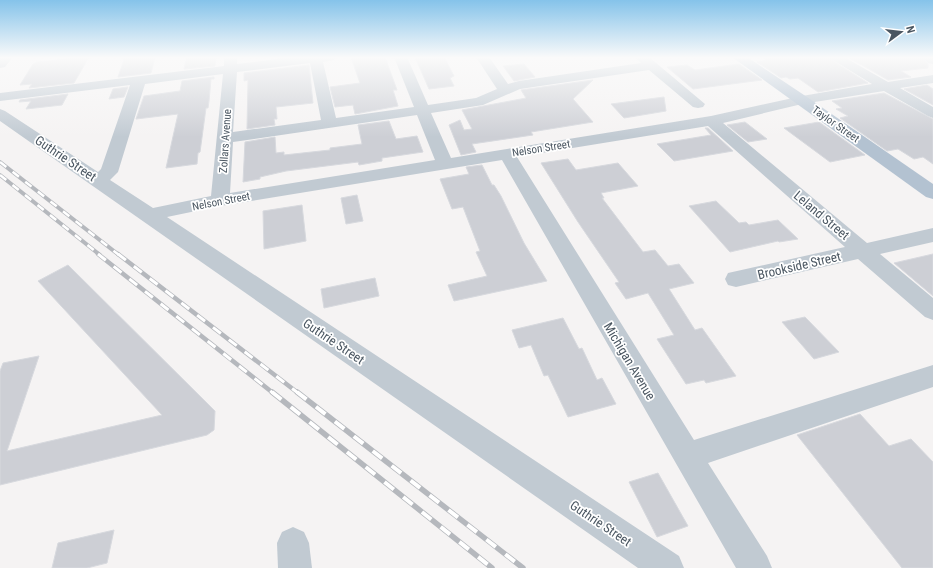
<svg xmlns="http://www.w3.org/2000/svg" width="933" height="568" font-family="'Roboto Condensed',sans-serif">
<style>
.building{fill:#cdcfd5;stroke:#d7d9de}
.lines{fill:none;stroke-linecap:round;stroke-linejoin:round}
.minor{fill:#c1cad2;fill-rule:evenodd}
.major{fill:#b3c2d1;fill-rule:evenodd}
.rail-far2-casing{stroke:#b5b8bd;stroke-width:4}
.rail-far1-casing{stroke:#b5b8bd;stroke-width:4.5}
.rail-casing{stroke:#b5b8bd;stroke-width:5.5}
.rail-far2{stroke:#fff;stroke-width:2.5;stroke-dasharray:8;stroke-linecap:butt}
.rail-far1{stroke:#fff;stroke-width:3;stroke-dasharray:10;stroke-linecap:butt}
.rail{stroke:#fff;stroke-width:4;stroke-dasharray:12;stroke-linecap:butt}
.labels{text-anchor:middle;stroke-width:3.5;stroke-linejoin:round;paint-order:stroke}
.far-street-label{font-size:11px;fill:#4a5661;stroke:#fff}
.street-label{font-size:13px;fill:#4a5661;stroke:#fff}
</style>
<rect width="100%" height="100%" fill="#f5f3f3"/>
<!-- building -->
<g class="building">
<polygon points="89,57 74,83 29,88 32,84 20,85 33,64 37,62"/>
<polygon points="125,57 155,57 151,73 118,77"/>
<polygon points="187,57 216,57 215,66 184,69"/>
<polygon points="351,57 385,57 397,90 393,90 398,106 355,114 353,105 335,107 330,87 360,83"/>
<polygon points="415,57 444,57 454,76 450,78 454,86 429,89"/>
<polygon points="762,57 827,57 868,83 818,92 798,78 790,79 786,77 781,78 757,62 767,60"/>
<polygon points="848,57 921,57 928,64 928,68 901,71 911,77 888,80"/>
<polygon points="524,64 535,77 514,81 503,66"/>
<polygon points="739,64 762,80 693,89 667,67 687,65 695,70"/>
<polygon points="309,65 313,103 276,107 277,119 274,119 275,125 247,129 248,80 244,81 244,73"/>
<polygon points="214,77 214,79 211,79 209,101 208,108 206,108 200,152 198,153 197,164 166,168 178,114 136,119 144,96 180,91 182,81"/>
<polygon points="593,80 573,99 593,122 531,132 533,135 472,144 476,152 461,155 449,125 460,120 464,130 472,129 462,110 526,98 521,90"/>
<polygon points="927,85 933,89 933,105 904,89"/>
<polygon points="128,87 124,97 109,99 113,89"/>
<polygon points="884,93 933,119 933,164 923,157 914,159 898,149 887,151 840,118 848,116 836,109 842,108 832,101"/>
<polygon points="68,94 62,105 26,109 31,101 19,102 20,100"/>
<polygon points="664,97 666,111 624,118 611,104"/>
<polygon points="389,121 396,139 417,136 423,152 382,158 382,161 359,165 358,162 286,171 260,177 260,179 243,182 245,142 275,137 276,153 284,152 284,155 330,150 330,148 362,144 358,125"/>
<polygon points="745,122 767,139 748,142 727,125"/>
<polygon points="819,122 865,155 830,162 784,128"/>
<polygon points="705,128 708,128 733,151 674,161 657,144 711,135"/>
<polygon points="568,159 576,170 618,163 638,186 601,193 604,198 602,198 643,252 655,250 668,266 679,264 694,283 669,289 695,330 702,328 736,376 706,383 704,380 686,384 657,339 674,335 648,293 626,299 615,283 619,282 578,222 541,163"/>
<polygon points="482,165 492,185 494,185 501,196 524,243 547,281 454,301 448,285 487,276 476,252 480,251 463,207 452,209 440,179 469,174 466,167"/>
<polygon points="357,195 363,221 346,224 341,198"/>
<polygon points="716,201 739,223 746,222 749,225 778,220 798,239 779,242 778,241 730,252 689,206"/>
<polygon points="302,205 306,241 264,249 263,211"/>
<polygon points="933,254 933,296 894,263"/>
<polygon points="68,265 215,411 214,430 207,435 0,485 0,371 3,363 39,356 7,451 162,415 38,281"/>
<polygon points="375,278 379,296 324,308 321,289"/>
<polygon points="805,317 839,352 814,359 782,322"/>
<polygon points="563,318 579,349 582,348 597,380 602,378 616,404 568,417 548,375 544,376 531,345 519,348 512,330"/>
<polygon points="860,414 889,446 911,439 933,462 933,568 902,568 797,435"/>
<polygon points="658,473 688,526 657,537 629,482"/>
<polygon points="114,530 107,563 87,568 52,568 58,543"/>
</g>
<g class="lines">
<!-- minor -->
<g class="minor">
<polygon points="0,57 13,57 5,67 0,68"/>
<path d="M224,57H237V64L293,57H335L334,60L323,62L336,118L414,107L394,57H407L428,105L476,98L497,89L476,57H489L508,84L519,81L641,63L635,57H649L705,104L703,107L698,108L693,107L649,70L520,89L483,105L431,113L451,158L711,116L802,96L872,84L828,57H844L888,82L933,75V83L900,88L933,107V118L928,116L884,91L802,104L723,123L867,243L933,228V242L880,254L933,298V320L925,317L858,259L736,287L728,285L725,279L728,273L845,247L708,126L517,157L694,440L933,365V387L708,463L767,556L772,568H736L502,160L220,206L167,217L679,556L684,568H638L0,121V109L5,111L98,172L101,169L130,85L0,101V93L224,66ZM310,63L321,120L233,132L237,72ZM223,74L211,196L153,208L110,180L118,172L145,84ZM417,115L435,160L230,193L233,142Z"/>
<polygon points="922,57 933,57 933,64 928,63"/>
<polygon points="293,527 304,532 309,543 312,568 278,568 277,543 282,532"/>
</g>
<!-- major -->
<polygon class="major" points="732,57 747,57 807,97 933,184 933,199 926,197"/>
<!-- rail-far2 casing -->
<g class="rail-far2-casing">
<g id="rail-far2">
<polyline points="0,162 119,255"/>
<polyline points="0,175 100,255"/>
</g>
</g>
<!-- rail-far1 casing -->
<g class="rail-far1-casing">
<g id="rail-far1">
<polyline points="98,254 273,393"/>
<polyline points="118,254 298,393"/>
</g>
</g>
<!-- rail casing -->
<g class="rail-casing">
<g id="rail">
<polyline points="272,392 492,568"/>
<polyline points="297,392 523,568"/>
</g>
</g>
<!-- rail-far2 -->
<use href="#rail-far2" class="rail-far2"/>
<!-- rail-far1 -->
<use href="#rail-far1" class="rail-far1"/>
<!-- rail -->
<use href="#rail" class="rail"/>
</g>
<!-- sky -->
<linearGradient id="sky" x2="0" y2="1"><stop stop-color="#85c3ea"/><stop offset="0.42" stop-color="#fafafa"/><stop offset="1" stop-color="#fafafa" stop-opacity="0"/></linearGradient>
<rect width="933" height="137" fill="url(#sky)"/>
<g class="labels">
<!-- far-street labels -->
<g class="far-street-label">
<text transform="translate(836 124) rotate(35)" y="4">Taylor Street</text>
<text transform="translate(225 141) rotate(-86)" y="4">Zollars Avenue</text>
<text transform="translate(541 148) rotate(-9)" y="4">Nelson Street</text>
<text transform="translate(221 201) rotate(-11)" y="4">Nelson Street</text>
</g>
<!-- street labels -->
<g class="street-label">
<text transform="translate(66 158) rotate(34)" y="5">Guthrie Street</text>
<text transform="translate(822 215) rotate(40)" y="5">Leland Street</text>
<text transform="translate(799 265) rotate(-13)" y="5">Brookside Street</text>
<text transform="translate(334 341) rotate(34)" y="5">Guthrie Street</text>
<text transform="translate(630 361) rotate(59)" y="5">Michigan Avenue</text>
<text transform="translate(601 523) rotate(34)" y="5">Guthrie Street</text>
</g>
</g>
<!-- north arrow -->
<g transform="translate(901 32) rotate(75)" stroke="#ffffff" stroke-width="3" paint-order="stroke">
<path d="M0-3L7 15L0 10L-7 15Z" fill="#4a5661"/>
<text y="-6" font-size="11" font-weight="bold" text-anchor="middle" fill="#4a5661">N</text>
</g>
</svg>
